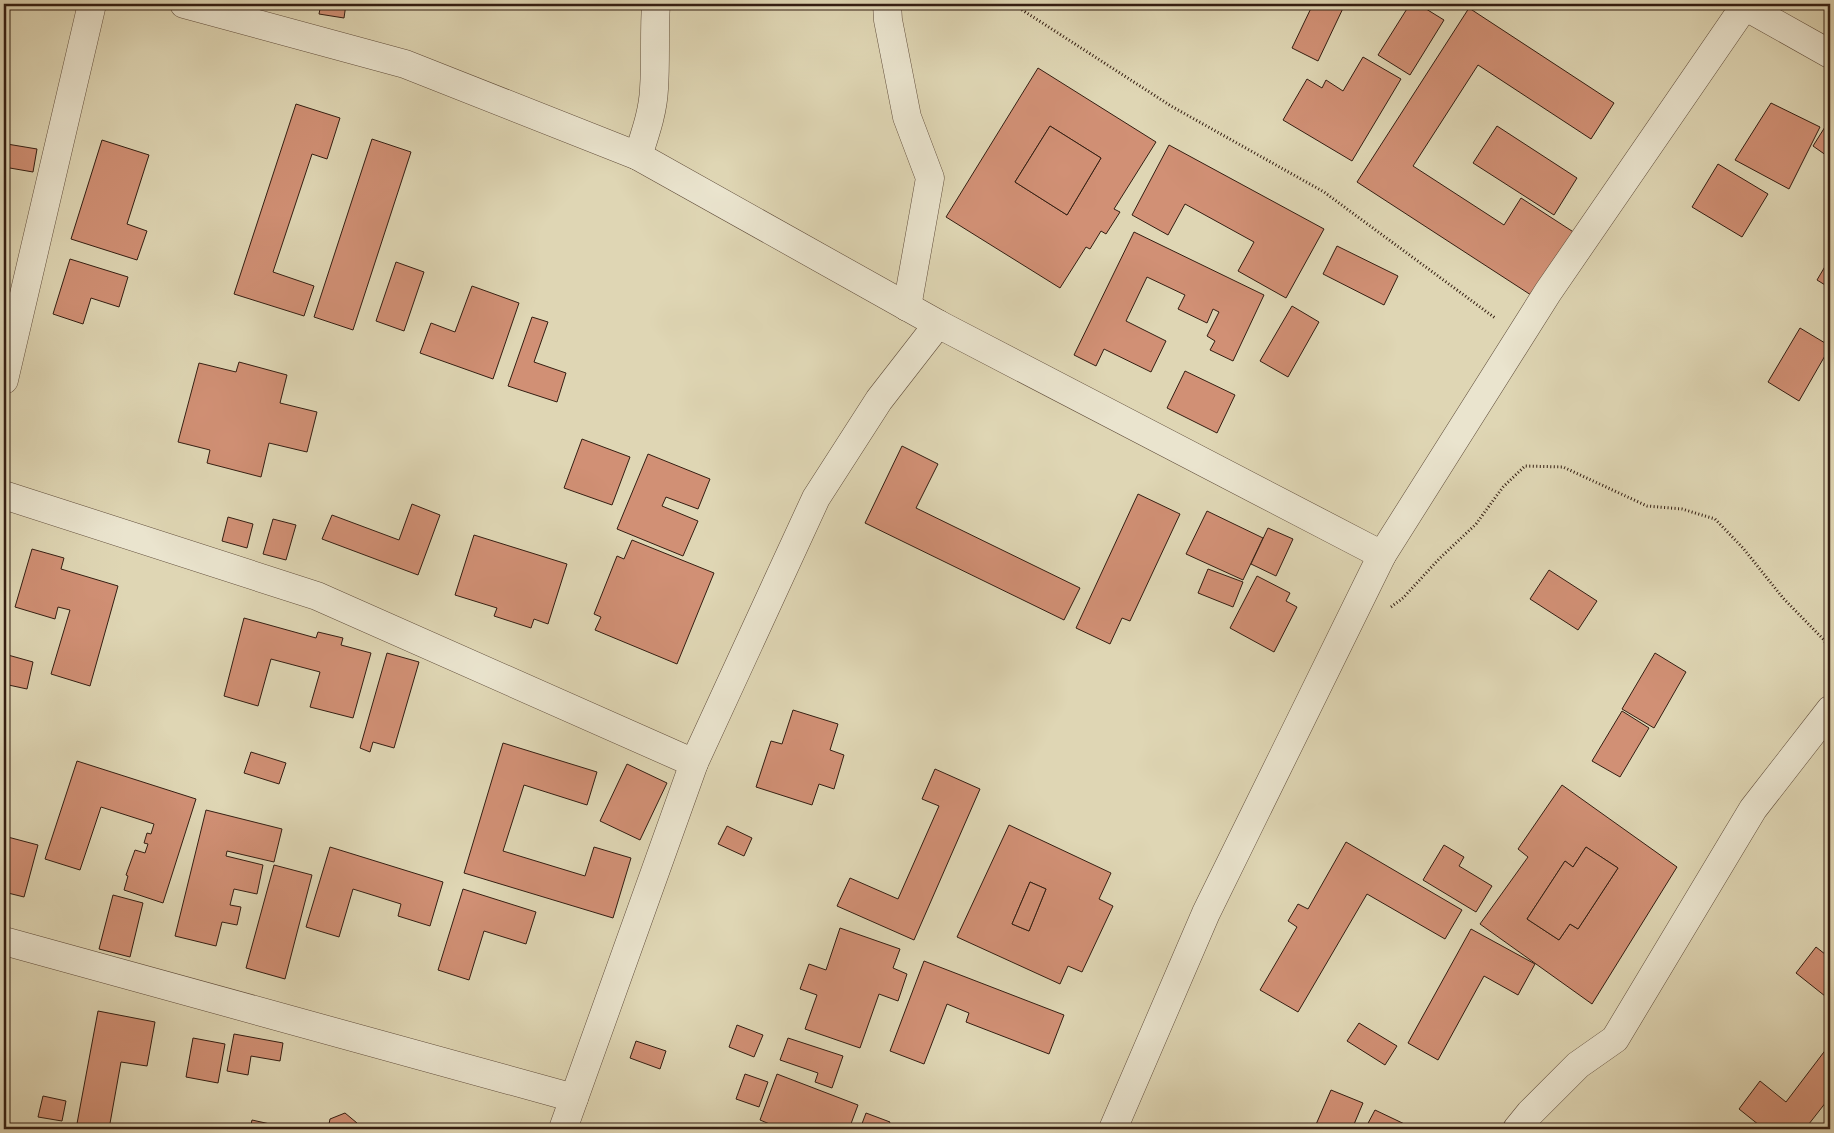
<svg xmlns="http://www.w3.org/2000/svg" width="1834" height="1133" font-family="'Sorts Mill Goudy',serif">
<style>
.building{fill:#d19075;stroke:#341e12;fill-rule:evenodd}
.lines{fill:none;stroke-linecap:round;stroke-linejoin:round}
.street-casing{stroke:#5f4c3a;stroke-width:29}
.path{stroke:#341e12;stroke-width:3;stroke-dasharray:1 2.5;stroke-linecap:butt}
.street{stroke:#eae4ce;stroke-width:28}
</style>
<rect width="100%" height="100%" fill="#dfd6b4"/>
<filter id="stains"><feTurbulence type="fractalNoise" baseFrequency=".004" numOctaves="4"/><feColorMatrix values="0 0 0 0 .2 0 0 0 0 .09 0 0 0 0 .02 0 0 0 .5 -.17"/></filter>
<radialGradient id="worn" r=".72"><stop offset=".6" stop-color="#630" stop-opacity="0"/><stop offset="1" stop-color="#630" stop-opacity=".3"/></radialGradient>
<!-- building -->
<g class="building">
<polygon points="321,4 346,4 344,18 319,14"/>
<polygon points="1313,4 1345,4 1318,61 1292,48"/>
<polygon points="1410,4 1418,4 1444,20 1410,75 1378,55"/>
<polygon points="1469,8 1614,103 1591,139 1478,65 1413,166 1504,225 1521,198 1575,233 1534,297 1357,182"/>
<polygon points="1363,57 1401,79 1352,161 1283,120 1307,79 1322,88 1326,80 1343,91"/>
<path d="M1038,68L1156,142L1114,209L1120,212L1106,234L1101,231L1090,249L1086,247L1060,288L946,217ZM1050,126L1101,158L1067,215L1015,182Z"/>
<polygon points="1771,103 1820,127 1789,189 1735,160"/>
<polygon points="296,104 340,118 327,159 312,154 273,272 314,286 304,316 234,294"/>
<polygon points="1830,119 1830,158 1813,146"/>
<polygon points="1050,126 1101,158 1067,215 1015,182"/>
<polygon points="1497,126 1577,178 1554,215 1473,163"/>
<polygon points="372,139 411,152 353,330 314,317"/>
<polygon points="102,140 149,155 127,224 147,231 137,260 71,239"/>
<polygon points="7,144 37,149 33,172 4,167"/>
<polygon points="1169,145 1324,229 1286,298 1238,271 1254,242 1185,204 1168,235 1132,215"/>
<polygon points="1718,164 1768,194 1742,237 1692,207"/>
<polygon points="1134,232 1264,295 1233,361 1210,350 1215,341 1207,336 1219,312 1213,309 1207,323 1178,309 1185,295 1147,277 1126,321 1166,341 1151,372 1104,349 1096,366 1074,355"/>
<polygon points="1337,246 1398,276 1384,305 1323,274"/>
<polygon points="1830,258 1830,288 1817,280"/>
<polygon points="70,259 128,277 119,307 91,298 83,324 53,314"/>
<polygon points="396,262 424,272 404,331 376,321"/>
<polygon points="472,286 519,303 493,379 420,353 431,323 455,332"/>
<polygon points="1292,306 1319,322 1288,377 1260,361"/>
<polygon points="532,317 548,322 534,362 566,373 557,402 508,386"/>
<polygon points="1800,328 1830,346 1830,347 1799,401 1768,382"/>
<polygon points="239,362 287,375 280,403 317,412 307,452 269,443 261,477 207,463 210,450 178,442 199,363 236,372"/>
<polygon points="1185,371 1235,395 1217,433 1167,408"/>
<polygon points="582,439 630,457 612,505 564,488"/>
<polygon points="902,446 938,464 916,508 1080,588 1064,620 865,523"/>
<polygon points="648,454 710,479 698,509 666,497 662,506 698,521 683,556 617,529"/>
<polygon points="1138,494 1180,514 1130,621 1122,618 1110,644 1076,628"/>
<polygon points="412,504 440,515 418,575 322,539 332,515 399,540"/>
<polygon points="1207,511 1263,538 1243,580 1186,554"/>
<polygon points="228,517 253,524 247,548 222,541"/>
<polygon points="273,519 296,525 286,560 263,554"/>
<polygon points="1268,528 1293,539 1276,576 1251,564"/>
<polygon points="474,535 567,564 548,624 534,619 531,628 494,616 497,608 455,595"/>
<polygon points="632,540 714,573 677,664 595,630 601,617 594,614 617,556 624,559"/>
<polygon points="32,549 64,558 61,569 118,586 90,686 51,674 70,610 58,607 55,619 15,607"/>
<polygon points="1208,569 1243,582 1233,607 1198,593"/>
<polygon points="1549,570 1597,601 1578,630 1530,599"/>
<polygon points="1257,576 1290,593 1286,601 1297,607 1274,652 1230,628"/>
<polygon points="244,618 316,638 318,632 343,638 341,645 371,653 353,718 310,707 320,672 271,659 258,706 224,696"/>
<polygon points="387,653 419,662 394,748 373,742 370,752 360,748"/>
<polygon points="1655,653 1686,672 1654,728 1622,709"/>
<polygon points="8,655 33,662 27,689 4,684 4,671"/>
<polygon points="793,710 838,724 830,750 844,755 834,789 819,784 812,805 756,787 771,741 782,744"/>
<polygon points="1622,711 1649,728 1620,777 1592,761"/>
<polygon points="503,743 597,772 587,805 524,785 503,851 585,876 594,847 631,858 613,918 464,873"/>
<polygon points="251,752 286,763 279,784 244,773"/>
<polygon points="77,761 196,799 163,903 124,890 128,876 126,875 135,850 145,853 148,844 144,843 147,833 151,834 154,824 101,807 80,870 45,859"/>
<polygon points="627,764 667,783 640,840 600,821"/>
<polygon points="935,769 980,789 914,940 837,906 850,878 898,899 939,806 922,799"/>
<path d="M1562,785L1677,867L1592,1004L1480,924L1528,857L1518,849ZM1586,847L1618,868L1578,929L1570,924L1559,940L1527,919L1565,861L1573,867Z"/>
<polygon points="206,810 282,829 274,862 227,851 226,856 263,865 257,894 234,889 230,905 241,907 237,925 222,922 216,946 175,936"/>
<path d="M1009,825L1111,873L1099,899L1113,906L1082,972L1068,966L1060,984L957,937ZM1030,882L1046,889L1029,931L1012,924Z"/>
<polygon points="727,826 752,838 744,856 718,844"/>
<polygon points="4,836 38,845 24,897 4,892"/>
<polygon points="1346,842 1462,910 1445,939 1367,894 1298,1012 1260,990 1297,927 1288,921 1298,904 1308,909"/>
<polygon points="1444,845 1464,857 1459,866 1492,886 1476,912 1423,880"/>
<polygon points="330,847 443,882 430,926 398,916 401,904 353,889 339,937 306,927"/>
<polygon points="1586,847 1618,868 1578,929 1570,924 1559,940 1527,919 1565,861 1573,867"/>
<polygon points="274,865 312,875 285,979 246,968"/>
<polygon points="1030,882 1046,889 1029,931 1012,924"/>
<polygon points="463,889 536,912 526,944 484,931 469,980 438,970"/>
<polygon points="113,895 143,903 130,957 99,949"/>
<polygon points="840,928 900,949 893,968 907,974 898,1001 879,994 860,1048 805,1029 817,995 800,989 809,964 826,970"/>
<polygon points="1471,929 1535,964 1518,995 1484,976 1438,1060 1408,1043"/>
<polygon points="1816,947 1830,958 1830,1000 1796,973"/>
<polygon points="924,961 1064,1015 1049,1054 966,1022 969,1013 947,1004 924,1064 890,1051"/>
<polygon points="98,1011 155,1022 147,1066 121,1062 109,1129 76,1129"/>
<polygon points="1359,1023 1397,1046 1385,1065 1347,1041"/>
<polygon points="737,1025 763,1035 754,1057 729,1047"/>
<polygon points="234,1034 283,1043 280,1061 251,1056 248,1075 227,1071"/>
<polygon points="193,1038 225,1044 218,1083 186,1077"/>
<polygon points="788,1038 843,1056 832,1088 815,1082 818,1073 780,1060"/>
<polygon points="636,1041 666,1051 660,1069 630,1058"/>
<polygon points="1830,1044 1830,1097 1805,1129 1764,1129 1739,1109 1760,1081 1786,1102"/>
<polygon points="745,1074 768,1082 759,1107 736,1099"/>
<polygon points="777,1074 858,1105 849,1129 770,1129 772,1125 760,1120"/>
<polygon points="1331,1090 1363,1103 1352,1129 1314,1129"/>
<polygon points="43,1096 66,1101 62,1121 38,1117"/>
<polygon points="1375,1110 1415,1129 1365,1129"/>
<polygon points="345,1113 357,1123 356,1129 328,1129 330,1119"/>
<polygon points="866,1113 890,1122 887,1129 860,1129"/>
<polygon points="252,1120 270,1124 269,1129 250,1129"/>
</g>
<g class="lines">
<!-- street casing -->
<g class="street-casing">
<g id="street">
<polyline points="184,4 405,64 638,156 938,324"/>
<polyline points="887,4 888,20 907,117 930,178 907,307"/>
<polyline points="1741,4 1830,54"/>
<path d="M638,156C645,134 653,112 654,89C656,60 654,32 656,4"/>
<polyline points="4,380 92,4"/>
<polyline points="4,495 317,596 694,763"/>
<polyline points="4,941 574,1098"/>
<polyline points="563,1129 694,763 816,498 879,400 938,324 1382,555"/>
<polyline points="1113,1129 1206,913 1382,555 1548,292 1746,4"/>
<polyline points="1517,1129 1530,1113 1578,1065 1615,1039 1753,809 1830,710"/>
</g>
</g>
<!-- path -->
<g class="path">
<polyline points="1013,4 1171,106 1324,192 1495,318"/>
<polyline points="1391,607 1403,598 1439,559 1476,524 1503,487 1525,466 1563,467 1647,506 1682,509 1715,519 1743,548 1783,598 1824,640 1830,650"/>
</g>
<!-- street -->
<use href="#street" class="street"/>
</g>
<!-- margin -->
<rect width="1834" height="1133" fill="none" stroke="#dfd6b4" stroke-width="20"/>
<rect x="5" y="5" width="1824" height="1123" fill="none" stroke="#341e12" stroke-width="2.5"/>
<rect x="10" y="10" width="1814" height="1113" fill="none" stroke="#341e12"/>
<rect width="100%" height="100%" filter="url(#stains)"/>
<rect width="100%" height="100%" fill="url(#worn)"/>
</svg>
